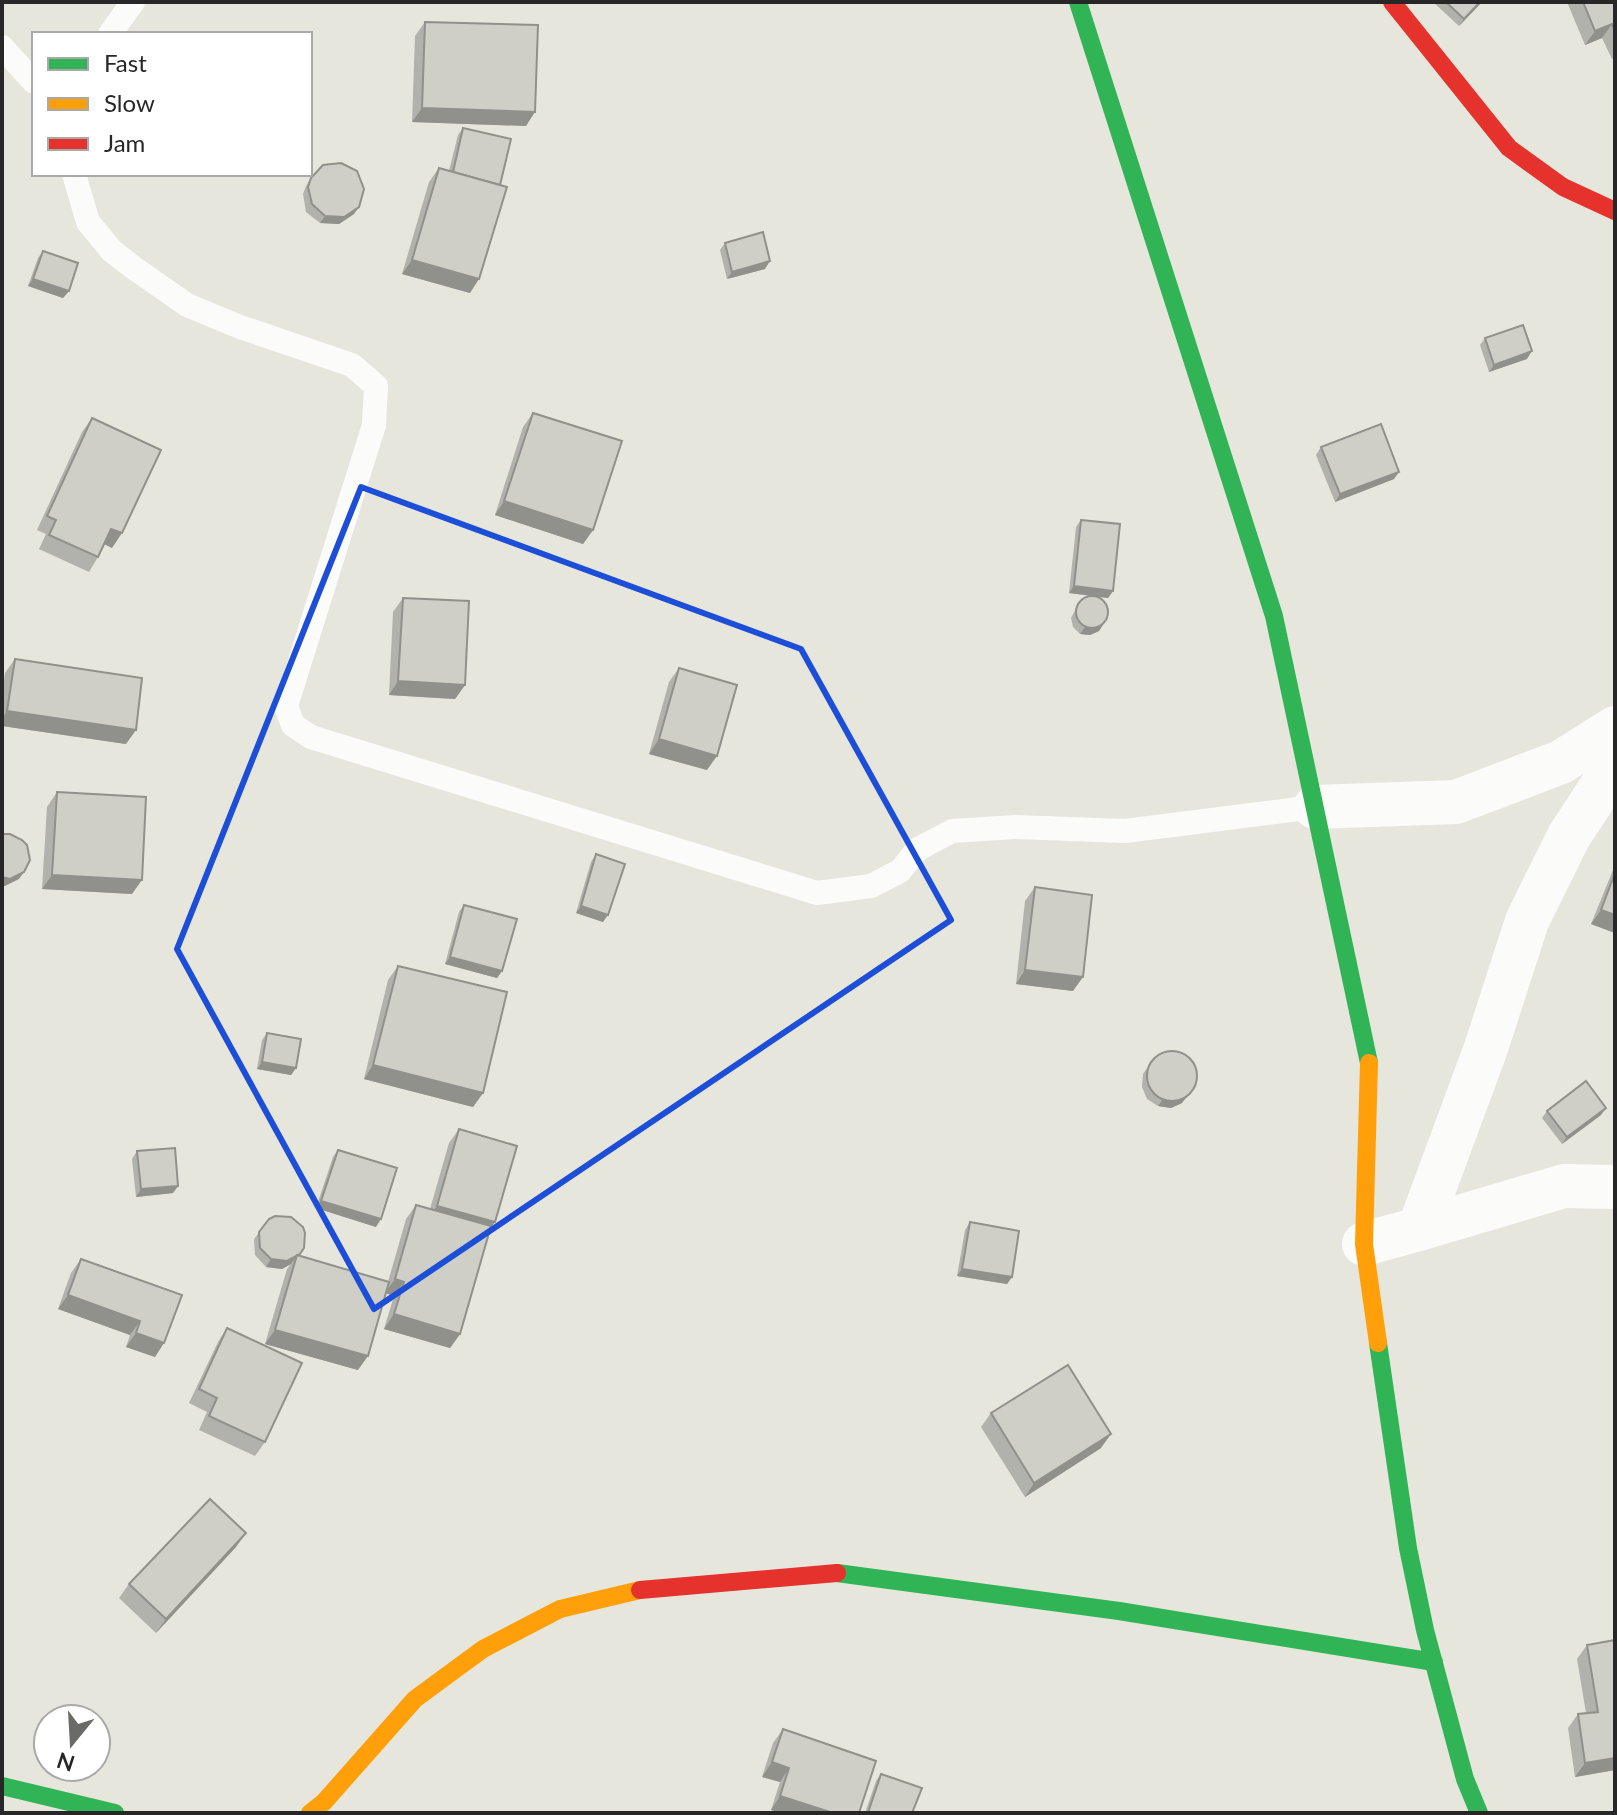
<svg xmlns="http://www.w3.org/2000/svg" width="1617" height="1815" font-family="Lato,sans-serif">
<style>
.lines{fill:none;stroke-linecap:round;stroke-linejoin:round}
.lane{stroke:#fbfbfa;stroke-width:24}
.street{stroke:#fbfbfa;stroke-width:44}
.fast{stroke:#30b455;stroke-width:18}
.slow{stroke:#ff9f0a;stroke-width:18}
.jam{stroke:#e5322d;stroke-width:18}
.wall{fill:#b2b2ac}
.shaded-wall{fill:#91918c}
.building{fill:#cfcfc8;stroke:#91918c;stroke-width:2}
.marked{fill:none;stroke:#1d4ed8;stroke-width:6;stroke-linejoin:round}
</style>
<rect width="100%" height="100%" fill="#e6e6dd"/>
<g class="lines">
<!-- lane -->
<g class="lane">
<polyline points="110,34 133,2"/>
<polyline points="2,47 34,82"/>
<polyline points="74,174 88,222 112,251 134,268 187,305 240,327 352,365 376,386 374,425 286,706 293,725 311,737 817,893 871,886 900,871 918,849 952,831 1015,827 1125,831 1315,807"/>
</g>
<!-- street -->
<g class="street">
<polyline points="1315,807 1456,802 1561,762 1615,728"/>
<polyline points="1419,1229 1564,1186 1615,1187"/>
<polyline points="1364,1244 1419,1229 1486,1048 1527,921 1569,836 1615,766"/>
</g>
<!-- fast -->
<g class="fast">
<polyline points="1078,2 1274,616 1369,1063"/>
<polyline points="1378,1343 1408,1548 1425,1630 1465,1779 1479,1813"/>
<polyline points="837,1573 1119,1611 1434,1662"/>
<polyline points="2,1786 115,1813"/>
</g>
<!-- slow -->
<g class="slow">
<polyline points="1369,1063 1364,1244 1378,1343"/>
<polyline points="310,1813 324,1802 415,1699 483,1649 560,1609 640,1590"/>
</g>
<!-- jam -->
<g class="jam">
<polyline points="1392,2 1509,148 1563,187 1615,211"/>
<polyline points="640,1590 837,1573"/>
</g>
</g>
<!-- wall -->
<g class="wall">
<polygon points="1433,2 1482,2 1459,26"/>
<polygon points="1567,2 1615,2 1615,57 1612,59 1602,38 1585,45"/>
<polygon points="425,22 526,126 412,122 415,36"/>
<polygon points="463,128 470,293 402,274 429,182 439,168 449,171 458,135"/>
<polygon points="311,178 354,214 339,224 320,223 306,212 303,194 306,186"/>
<polygon points="725,243 765,269 727,279 720,250"/>
<polygon points="43,251 69,291 63,298 28,286 38,258"/>
<polygon points="1485,338 1527,359 1489,372 1480,345"/>
<polygon points="533,413 593,530 583,544 495,515 523,427"/>
<polygon points="92,418 112,548 105,544 98,557 89,572 39,549 46,534 37,530 82,432"/>
<polygon points="1321,447 1394,479 1335,502 1316,455"/>
<polygon points="1081,520 1113,591 1108,598 1069,593 1076,527"/>
<polygon points="403,598 465,685 455,699 389,695 393,612"/>
<polygon points="1080,601 1104,623 1099,631 1090,635 1080,634 1073,627 1071,618"/>
<polygon points="15,659 126,744 2,726 2,695 5,673"/>
<polygon points="679,668 707,770 649,754 669,682"/>
<polygon points="57,792 132,894 42,889 47,807"/>
<polygon points="596,854 603,922 576,913 591,862"/>
<polygon points="1615,865 1615,933 1591,924"/>
<polygon points="1035,887 1073,991 1016,984 1025,901"/>
<polygon points="464,905 502,971 497,978 445,964 459,912"/>
<polygon points="398,966 483,1093 473,1107 364,1079 388,980"/>
<polygon points="267,1033 296,1068 291,1075 257,1069 262,1040"/>
<polygon points="1155,1057 1182,1103 1171,1108 1158,1106 1147,1099 1142,1087 1143,1074"/>
<polygon points="1547,1111 1601,1115 1562,1144 1542,1118"/>
<polygon points="459,1129 490,1230 460,1334 450,1348 384,1329 394,1296 386,1293 358,1370 265,1344 287,1269 291,1264 282,1269 266,1267 255,1255 254,1239 269,1219 299,1256 388,1282 406,1219 416,1205 430,1209 449,1143"/>
<polygon points="338,1150 376,1227 316,1208 333,1157"/>
<polygon points="137,1151 178,1186 173,1193 136,1197 132,1159"/>
<polygon points="970,1222 1012,1277 1007,1284 957,1276 965,1230"/>
<polygon points="81,1259 182,1295 155,1357 126,1347 130,1335 58,1309 71,1273"/>
<polygon points="227,1328 265,1442 255,1456 199,1430 207,1412 189,1403 218,1342"/>
<polygon points="991,1413 1101,1448 1025,1497 981,1427"/>
<polygon points="236,1547 156,1633 119,1598 129,1584"/>
<polygon points="1615,1640 1615,1770 1575,1777 1568,1728 1578,1714 1586,1713 1577,1659 1587,1645"/>
<polygon points="783,1729 859,1813 780,1813 771,1810 780,1782 762,1777 773,1743"/>
<polygon points="881,1774 912,1813 865,1813 876,1781"/>
</g>
<!-- shaded-wall -->
<g class="shaded-wall">
<polygon points="1480,2 1482,2 1459,26 1464,19"/>
<polygon points="1612,24 1602,38 1585,45 1595,31"/>
<polygon points="422,108 535,112 526,126 412,122"/>
<polygon points="359,207 354,214 339,224 320,223 325,216"/>
<polygon points="412,260 479,279 470,293 402,274"/>
<polygon points="770,261 765,269 727,279 732,272"/>
<polygon points="33,279 69,291 63,298 28,286"/>
<polygon points="1532,351 1527,359 1489,372 1494,365"/>
<polygon points="1399,472 1394,479 1335,502 1340,494"/>
<polygon points="504,501 593,530 583,544 495,515"/>
<polygon points="111,529 122,533 112,548 102,543"/>
<polygon points="1074,586 1113,591 1108,598 1069,593"/>
<polygon points="1104,623 1099,631 1090,635 1080,634 1085,627"/>
<polygon points="398,681 465,685 455,699 389,695"/>
<polygon points="7,711 136,730 126,744 2,726 2,719"/>
<polygon points="659,739 717,756 707,770 649,754"/>
<polygon points="24,872 19,879 5,886 2,886 2,877"/>
<polygon points="52,875 142,880 132,894 42,889"/>
<polygon points="581,906 608,915 603,922 576,913"/>
<polygon points="1601,910 1615,915 1615,933 1591,924"/>
<polygon points="450,957 502,971 497,978 445,964"/>
<polygon points="1025,970 1083,977 1073,991 1016,984"/>
<polygon points="262,1062 296,1068 291,1075 257,1069"/>
<polygon points="373,1065 483,1093 473,1107 364,1079"/>
<polygon points="1196,1085 1182,1103 1171,1108 1158,1106 1163,1099"/>
<polygon points="1606,1108 1601,1115 1562,1144 1567,1137"/>
<polygon points="178,1186 173,1193 136,1197 141,1189"/>
<polygon points="321,1201 381,1219 376,1227 316,1208"/>
<polygon points="437,1206 495,1222 485,1236 427,1220"/>
<polygon points="296,1257 291,1264 282,1269 266,1267 271,1259"/>
<polygon points="962,1269 1012,1277 1007,1284 957,1276"/>
<polygon points="395,1279 404,1282 394,1296 385,1293"/>
<polygon points="68,1295 140,1321 130,1335 58,1309"/>
<polygon points="394,1314 460,1334 450,1348 384,1329"/>
<polygon points="275,1330 368,1356 358,1370 265,1344"/>
<polygon points="136,1333 164,1343 155,1357 126,1347"/>
<polygon points="1111,1434 1101,1448 1025,1497 1034,1483"/>
<polygon points="246,1533 236,1547 156,1633 166,1619"/>
<polygon points="1615,1758 1615,1770 1575,1777 1585,1763"/>
<polygon points="772,1762 789,1768 780,1782 762,1777"/>
<polygon points="780,1796 833,1813 780,1813 771,1810"/>
</g>
<!-- building -->
<g class="building">
<polygon points="1446,2 1480,2 1464,19"/>
<polygon points="1583,2 1615,2 1615,31 1612,24 1595,31"/>
<polygon points="425,22 538,25 535,112 422,108"/>
<polygon points="463,128 511,139 500,185 453,172"/>
<polygon points="341,163 357,171 364,189 359,207 344,217 325,216 312,204 308,187 311,178 323,165"/>
<polygon points="439,168 507,187 479,279 412,260"/>
<polygon points="763,232 770,261 732,272 725,243"/>
<polygon points="43,251 78,263 69,291 33,279"/>
<polygon points="1523,325 1532,351 1494,365 1485,338"/>
<polygon points="533,413 622,441 593,530 504,501"/>
<polygon points="92,418 161,450 122,533 111,529 98,557 49,535 56,520 47,516"/>
<polygon points="1381,424 1399,472 1340,494 1321,447"/>
<polygon points="1081,520 1120,524 1113,591 1074,586"/>
<circle cx="1092" cy="612" r="16"/>
<polygon points="403,598 469,601 465,685 398,681"/>
<polygon points="15,659 142,678 136,730 7,711"/>
<polygon points="679,668 737,685 717,756 659,739"/>
<polygon points="57,792 146,797 142,880 52,875"/>
<polygon points="2,834 10,834 22,840 27,845 30,860 24,872 10,879 2,877"/>
<polygon points="596,854 625,864 608,915 581,906"/>
<polygon points="1615,873 1615,915 1601,910"/>
<polygon points="1035,887 1092,895 1083,977 1025,970"/>
<polygon points="464,905 517,919 502,971 450,957"/>
<polygon points="398,966 507,992 483,1093 373,1065"/>
<polygon points="267,1033 301,1039 296,1068 262,1062"/>
<circle cx="1172" cy="1076" r="25"/>
<polygon points="1586,1081 1606,1108 1567,1137 1547,1111"/>
<polygon points="459,1129 517,1146 495,1222 437,1206"/>
<polygon points="175,1148 178,1186 141,1189 137,1151"/>
<polygon points="338,1150 397,1168 381,1219 321,1201"/>
<polygon points="416,1205 491,1226 460,1334 394,1314 404,1282 395,1279"/>
<polygon points="275,1216 291,1217 303,1227 305,1233 304,1248 300,1254 287,1261 271,1259 260,1248 259,1232 269,1219"/>
<polygon points="970,1222 1019,1231 1012,1277 962,1269"/>
<polygon points="297,1255 389,1282 368,1356 275,1330"/>
<polygon points="81,1259 182,1295 164,1343 136,1333 140,1321 68,1295"/>
<polygon points="227,1328 302,1363 265,1442 209,1416 217,1398 199,1389"/>
<polygon points="1068,1365 1111,1434 1034,1483 991,1413"/>
<polygon points="210,1499 246,1533 166,1619 129,1584"/>
<polygon points="1615,1640 1615,1758 1585,1763 1578,1714 1598,1712 1587,1645"/>
<polygon points="783,1729 876,1761 859,1813 833,1813 780,1796 789,1768 772,1762"/>
<polygon points="881,1774 922,1788 912,1813 868,1813"/>
</g>
<!-- marked area -->
<path class="marked" d="M361,487L801,649L951,920L374,1309L177,949Z"/>
<!-- border -->
<rect width="1617" height="1815" fill="none" stroke="#272727" stroke-width="8"/>
<!-- legend -->
<rect x="32" y="32" width="280" height="144" fill="#ffffff" stroke="#a9a9a9" stroke-width="2"/>
<rect x="48" y="58" width="40" height="12" fill="#30b455" stroke="#a9a9a9" stroke-width="2"/>
<text x="104" y="72" font-size="24" fill="#272727">Fast</text>
<rect x="48" y="98" width="40" height="12" fill="#ff9f0a" stroke="#a9a9a9" stroke-width="2"/>
<text x="104" y="112" font-size="24" fill="#272727">Slow</text>
<rect x="48" y="138" width="40" height="12" fill="#e5322d" stroke="#a9a9a9" stroke-width="2"/>
<text x="104" y="152" font-size="24" fill="#272727">Jam</text>
<!-- north arrow -->
<g transform="translate(72 1743) rotate(198)"><circle r="38" fill="#ffffff" stroke="#a9a9a9" stroke-width="2"/>
<path d="M0-6L14 30L0 20L-14 30Z" fill="#6a6a67"/>
<text y="-12" font-size="22" font-weight="bold" text-anchor="middle" fill="#272727">N</text>
</g>
</svg>
